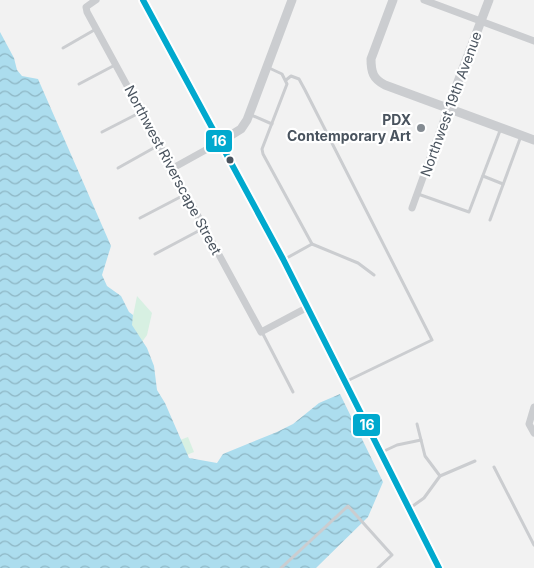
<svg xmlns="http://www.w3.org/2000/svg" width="534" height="568" font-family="Inter,sans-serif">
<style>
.green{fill:#d7f0e2}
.water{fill:url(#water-waves)}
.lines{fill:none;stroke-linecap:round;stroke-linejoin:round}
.service{stroke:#cbcdd0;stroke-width:3}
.minor{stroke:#cbcdd0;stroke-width:7}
.tertiary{stroke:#cbcdd0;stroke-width:9}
.secondary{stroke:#cdcfd2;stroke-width:9}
.bus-1-casing{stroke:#fff;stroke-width:10}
.bus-1{stroke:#00a9ce;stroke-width:6}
.poi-dot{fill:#848b92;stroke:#fff;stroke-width:2}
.bus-dot{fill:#49535e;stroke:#fff;stroke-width:2}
.labels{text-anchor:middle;stroke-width:4.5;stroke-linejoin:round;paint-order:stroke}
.street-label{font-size:14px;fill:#49535e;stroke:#fff}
.poi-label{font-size:14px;font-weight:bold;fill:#49535e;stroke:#fff;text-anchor:end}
.line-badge{stroke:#fff;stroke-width:2}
.badge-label{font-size:14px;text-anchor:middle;font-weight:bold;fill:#fff}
</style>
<defs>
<pattern id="water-waves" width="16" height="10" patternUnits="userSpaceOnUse" patternTransform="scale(1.25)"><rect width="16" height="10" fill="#acddee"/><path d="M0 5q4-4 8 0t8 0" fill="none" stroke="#8eb6c4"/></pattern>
</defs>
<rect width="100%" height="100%" fill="#f2f2f2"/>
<!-- green -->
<polygon class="green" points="137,296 152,313 147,335 142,342 167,445 188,437 194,452 150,470 131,326"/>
<!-- water -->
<polygon class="water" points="0,32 14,58 17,70 22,76 38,79 111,246 102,275 107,286 121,296 129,312 133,315 132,325 147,348 154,366 157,390 165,403 189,458 217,463 223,454 277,432 293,424 319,403 340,394 383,482 368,517 316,568 0,568"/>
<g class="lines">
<!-- service -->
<g class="service">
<polyline points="63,48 96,29"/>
<polyline points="267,67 282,74 287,84 262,149 263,154 312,244 285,259"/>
<polyline points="286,80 291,76 299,79 305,90 432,340 347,381"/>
<polyline points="79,84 115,65"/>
<polyline points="249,114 272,124"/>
<polyline points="102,132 141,112"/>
<polyline points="118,168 159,145"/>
<polyline points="483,176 503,184"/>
<polyline points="418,194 469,212 501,128"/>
<polyline points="140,218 186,194"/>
<polyline points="490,220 521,136"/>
<polyline points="312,244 358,263 374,275"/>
<polyline points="155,254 204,228"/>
<polyline points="262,332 293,392"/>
<polyline points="417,424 425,456 440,476"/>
<polyline points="382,452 397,445 421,440"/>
<polyline points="494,467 534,545"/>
<polyline points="410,508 424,498 440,476 475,461"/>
<polyline points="281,568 348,506 392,555 378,568"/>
</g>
<!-- minor -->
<g class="minor">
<polyline points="96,0 86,7 87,12 261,332 308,307"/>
<polyline points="424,0 534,41"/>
<polyline points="173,168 220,142"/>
<polyline points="412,208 448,108"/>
<polyline points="534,407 529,424 534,433"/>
</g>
<!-- tertiary -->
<g class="tertiary">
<path d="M393,0L371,59C371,72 373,79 385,85L534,140"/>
<polyline points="448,108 489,0"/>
<polyline points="220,142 241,129 247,120 292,0"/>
</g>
<!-- secondary -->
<polyline class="secondary" points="143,0 283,259 439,568"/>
<!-- bus-1 casing -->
<g class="bus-1-casing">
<polyline id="bus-1" points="143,0 283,259 439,568"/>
</g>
<!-- bus-1 -->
<use href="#bus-1" class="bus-1"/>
</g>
<!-- markers -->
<circle class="poi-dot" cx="421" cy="128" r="5"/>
<circle class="bus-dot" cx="230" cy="160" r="4.5"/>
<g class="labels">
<!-- street labels -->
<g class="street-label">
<text transform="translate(451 104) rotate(-70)" y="5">Northwest 19th Avenue</text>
<text transform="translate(173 170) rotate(62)" y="5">Northwest Riverscape Street</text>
</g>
<!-- poi labels -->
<g class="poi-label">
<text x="411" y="125">PDX<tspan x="411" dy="16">Contemporary Art</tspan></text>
</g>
</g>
<g class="line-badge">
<rect x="205" y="129" width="28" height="24" rx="5" fill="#00a9ce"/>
<rect x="352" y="413" width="29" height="24" rx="5" fill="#00a9ce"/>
</g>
<g class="badge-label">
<text x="219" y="146">16</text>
<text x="367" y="430">16</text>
</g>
</svg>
